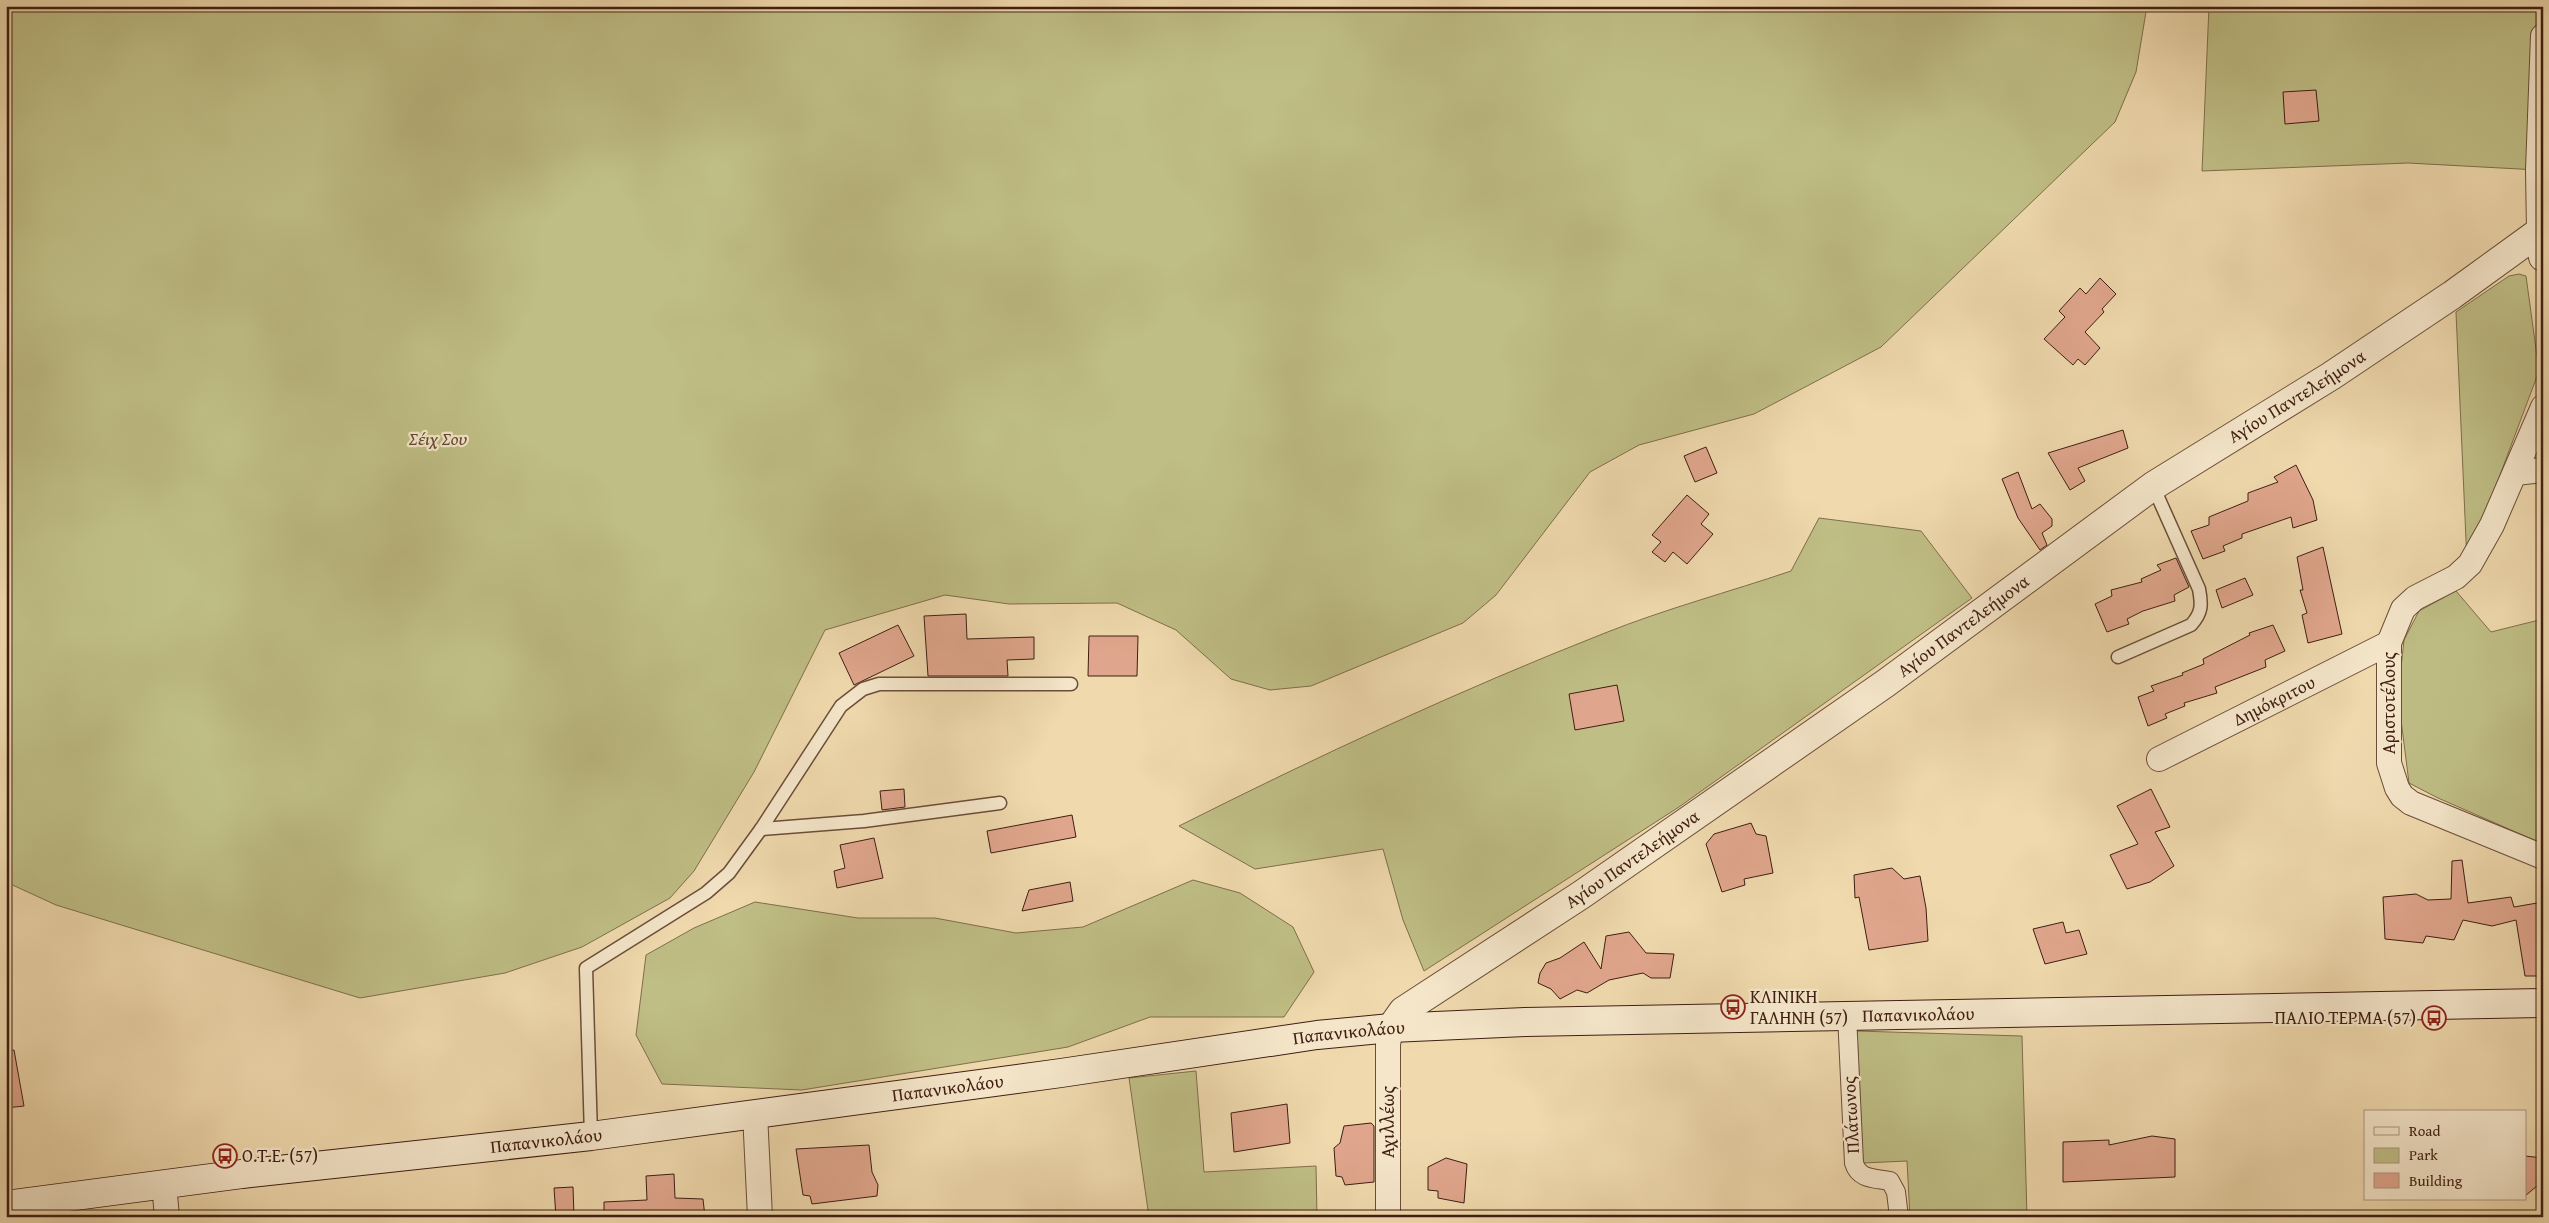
<svg xmlns="http://www.w3.org/2000/svg" width="2549" height="1223" font-family="'Gentium Book Plus',serif">
<style>
.green{fill:#bfbe85;stroke:#7f6e4c}
.building{fill:#e0a68d;stroke:#3f1e12}
.lines{fill:none;stroke-linecap:round;stroke-linejoin:round}
.service-casing{stroke:#6b4d39;stroke-width:15}
.pedestrian-casing{stroke:#6b4d39;stroke-width:20}
.minor-casing{stroke:#6b4d39;stroke-width:26}
.tertiary-casing{stroke:#6b4d39;stroke-width:30}
.secondary-casing{stroke:#3f1e12;stroke-width:30}
.service{stroke:#f5e6ca;stroke-width:12}
.pedestrian{stroke:#f5e6ca;stroke-width:18}
.minor{stroke:#f5e6ca;stroke-width:24}
.tertiary{stroke:#f5e6ca;stroke-width:28}
.secondary{stroke:#f5e6ca;stroke-width:28}
.labels{text-anchor:middle;stroke-width:4.5;stroke-linejoin:round;paint-order:stroke}
.street-label{font-size:18px;fill:#3f1e12;stroke:#f5e6ca}
.park-label{font-size:18px;font-style:italic;fill:#5f462f;stroke:#f5e6ca}
.poi-label{font-size:18px;fill:#3f1e12;stroke:#f5e6ca;text-anchor:start}
</style>
<rect width="100%" height="100%" fill="#efd9ad"/>
<filter id="stains"><feTurbulence type="fractalNoise" baseFrequency=".004" numOctaves="4"/><feColorMatrix values="0 0 0 0 .2 0 0 0 0 .09 0 0 0 0 .02 0 0 0 .5 -.17"/></filter>
<radialGradient id="worn" r=".72"><stop offset=".6" stop-color="#630" stop-opacity="0"/><stop offset="1" stop-color="#630" stop-opacity=".3"/></radialGradient>
<!-- green -->
<g class="green">
<polygon points="6,6 2147,6 2136,72 2115,122 1881,347 1754,414 1639,445 1590,472 1496,595 1463,623 1311,686 1270,690 1231,679 1176,630 1117,603 1009,604 945,595 825,630 754,772 694,871 670,898 582,947 505,973 360,998 56,905 6,882"/>
<polygon points="2209,6 2537,6 2538,170 2408,163 2202,171"/>
<polygon points="2519,274 2526,276 2539,371 2467,563 2456,312 2509,276"/>
<path d="M1819,518L1921,531L1972,598L1679,807L1424,971L1403,920L1383,849L1255,869L1179,826C1318,756 1460,690 1605,633C1665,609 1729,592 1791,571Z"/>
<polygon points="2456,591 2491,632 2543,619 2543,844 2438,798 2409,783 2398,696 2404,640 2419,611"/>
<polygon points="1193,880 1240,893 1293,927 1314,972 1284,1017 1150,1017 1068,1047 802,1090 662,1084 636,1035 646,955 694,928 755,902 858,918 935,918 1016,933 1083,927"/>
<polygon points="1857,1031 2022,1036 2027,1217 1910,1217 1907,1161 1863,1163"/>
<polygon points="1196,1071 1204,1172 1316,1166 1317,1217 1149,1217 1129,1078"/>
</g>
<!-- building -->
<g class="building">
<polygon points="2316,90 2319,121 2285,124 2283,92"/>
<polygon points="2100,278 2116,294 2102,309 2104,312 2085,332 2100,348 2085,365 2078,359 2073,365 2044,339 2065,317 2059,311 2080,288 2086,294"/>
<polygon points="2123,430 2128,448 2078,468 2085,481 2070,490 2048,453"/>
<polygon points="1706,447 1717,473 1695,482 1684,456"/>
<polygon points="2296,465 2313,500 2317,520 2293,528 2291,517 2242,534 2242,538 2223,546 2225,551 2203,559 2191,531 2209,525 2209,517 2248,501 2248,493 2278,482 2274,477"/>
<polygon points="2018,472 2032,509 2040,504 2052,519 2052,526 2042,533 2047,545 2040,550 2018,518 2002,479"/>
<polygon points="1687,495 1709,514 1701,524 1713,534 1687,564 1673,552 1665,562 1652,552 1661,542 1652,535"/>
<polygon points="2323,547 2342,634 2308,643 2302,615 2307,613 2300,590 2303,590 2297,557"/>
<polygon points="2176,558 2189,587 2174,595 2175,601 2143,611 2127,619 2129,624 2107,632 2095,604 2112,596 2111,590 2142,582 2141,579 2161,570 2157,565"/>
<polygon points="2245,578 2253,595 2222,608 2216,590"/>
<polygon points="966,614 967,639 1034,637 1034,659 1007,660 1008,676 928,676 924,616"/>
<polygon points="898,625 914,656 854,685 839,653"/>
<polygon points="2273,625 2285,651 2265,660 2266,667 2215,687 2217,693 2184,703 2185,706 2165,714 2167,718 2148,726 2138,697 2154,691 2151,686 2183,675 2182,673 2204,664 2203,659 2250,635 2249,633"/>
<polygon points="1089,636 1138,636 1137,676 1088,676"/>
<polygon points="1617,685 1624,721 1575,730 1569,694"/>
<polygon points="904,789 905,807 882,810 880,791"/>
<polygon points="2151,789 2170,827 2155,832 2174,866 2150,882 2127,889 2110,855 2138,844 2117,806"/>
<polygon points="1072,815 1076,837 991,853 987,831"/>
<polygon points="1751,823 1756,834 1766,836 1773,873 1744,879 1745,885 1722,892 1706,844 1714,834"/>
<polygon points="874,838 883,878 837,888 834,871 845,868 840,845"/>
<polygon points="2462,860 2468,903 2511,897 2514,907 2543,902 2543,976 2525,976 2516,920 2492,926 2463,920 2454,940 2426,936 2423,943 2385,939 2383,897 2416,894 2428,900 2451,899 2452,861"/>
<polygon points="1892,868 1904,879 1920,876 1926,908 1928,941 1869,950 1859,897 1855,898 1854,875"/>
<polygon points="1070,882 1073,901 1022,911 1029,890"/>
<polygon points="2063,922 2066,933 2079,930 2087,954 2045,964 2033,929"/>
<polygon points="1629,932 1646,953 1674,954 1670,978 1651,978 1643,973 1609,980 1587,993 1577,990 1560,999 1551,989 1538,983 1540,973 1546,963 1560,958 1584,942 1601,969 1606,936"/>
<polygon points="14,1050 24,1106 6,1108 6,1051"/>
<polygon points="1287,1104 1290,1143 1234,1152 1231,1113"/>
<polygon points="1371,1123 1374,1126 1374,1182 1345,1185 1342,1177 1336,1176 1334,1148 1340,1143 1344,1126"/>
<polygon points="2152,1136 2175,1139 2175,1177 2063,1182 2063,1142 2109,1140 2109,1145"/>
<polygon points="869,1145 872,1172 878,1185 877,1196 812,1204 810,1196 803,1195 796,1149"/>
<polygon points="2525,1156 2543,1158 2543,1181 2525,1196"/>
<polygon points="1446,1158 1467,1164 1464,1203 1438,1198 1438,1191 1428,1190 1428,1167"/>
<polygon points="674,1174 675,1198 703,1199 705,1217 604,1217 604,1202 647,1200 646,1176"/>
<polygon points="573,1187 574,1217 556,1217 554,1188"/>
</g>
<g class="lines">
<!-- service casing -->
<g class="service-casing">
<g id="service">
<path d="M2118,657L2191,625C2202,613 2202,605 2199,589L2153,486"/>
<polyline points="761,829 864,821 1000,803"/>
<polyline points="591,1136 586,968 706,893 729,873 761,829 841,706 863,689 879,684 1071,684"/>
</g>
</g>
<!-- pedestrian casing -->
<g class="pedestrian-casing">
<path id="pedestrian" d="M1847,1015L1854,1163C1859,1180 1875,1178 1890,1181L1896,1192L1899,1217"/>
</g>
<!-- minor casing -->
<g class="minor-casing">
<g id="minor">
<polyline points="2539,232 2538,170 2543,36"/>
<polyline points="2543,407 2492,525 2470,564 2456,577 2415,598 2403,609 2389,643 2389,763 2397,788 2402,796 2411,803 2543,857"/>
<polyline points="2515,473 2543,470"/>
<path id="s1" d="M2159,759L2389,643"/>
<polyline points="755,1113 760,1217"/>
<polyline points="164,1184 167,1217"/>
<polyline points="1388,1217 1388,1044 1391,1028"/>
</g>
</g>
<!-- tertiary casing -->
<g class="tertiary-casing">
<g id="tertiary">
<path id="s2" d="M1391,1028L1403,1011L1581,895L1886,683L2153,486L2331,376L2452,295L2539,232L2543,257"/>
</g>
</g>
<!-- secondary casing -->
<g class="secondary-casing">
<g id="secondary">
<path id="s3" d="M6,1205L242,1174L591,1136L1061,1073L1317,1035L1391,1028L1525,1022L2543,1003"/>
</g>
</g>
<!-- service -->
<use href="#service" class="service"/>
<!-- pedestrian -->
<use href="#pedestrian" class="pedestrian"/>
<!-- minor -->
<use href="#minor" class="minor"/>
<!-- tertiary -->
<use href="#tertiary" class="tertiary"/>
<!-- secondary -->
<use href="#secondary" class="secondary"/>
</g>
<!-- icons -->
<defs>
<g id="bus-ring" transform="scale(1.25)"><circle r="9.5" fill="#f5e6ca" stroke="#8f2418" stroke-width="1.5"/><path d="M-5-6H5V4H4V6H2V4H-2V6H-4V4H-5ZM-3.5-4V0h7V-4ZM-3.5 1.2v1.5H-2V1.2ZM2 1.2v1.5H3.5V1.2Z" fill="#8f2418"/></g>
</defs>
<g fill-rule="evenodd">
<use href="#bus-ring" x="1733" y="1007"/>
<use href="#bus-ring" x="2434" y="1018"/>
<use href="#bus-ring" x="225" y="1156"/>
</g>
<g class="labels">
<!-- street labels -->
<g class="street-label">
<text dy="6" stroke="none"><textPath href="#s2" startOffset="1106">Αγίου Παντελεήμονα</textPath></text>
<text dy="6" stroke="none"><textPath href="#s2" startOffset="701">Αγίου Παντελεήμονα</textPath></text>
<text dy="6" stroke="none"><textPath href="#s1" startOffset="129">Δημόκριτου</textPath></text>
<text transform="translate(2389 703) rotate(-90)" y="6">Αριστοτέλους</text>
<text dy="6" stroke="none"><textPath href="#s2" startOffset="296">Αγίου Παντελεήμονα</textPath></text>
<text dy="6" stroke="none"><textPath href="#s3" startOffset="1924">Παπανικολάου</textPath></text>
<text dy="6" stroke="none"><textPath href="#s3" startOffset="1354">Παπανικολάου</textPath></text>
<text dy="6" stroke="none"><textPath href="#s3" startOffset="949">Παπανικολάου</textPath></text>
<text transform="translate(1851 1115) rotate(-93)" y="6">Πλάτωνος</text>
<text transform="translate(1388 1122) rotate(-90)" y="6">Αχιλλέως</text>
<text dy="6" stroke="none"><textPath href="#s3" startOffset="544">Παπανικολάου</textPath></text>
</g>
<!-- park labels -->
<g class="park-label">
<text x="438" y="445">Σέιχ Σου</text>
</g>
<!-- poi labels -->
<g class="poi-label">
<text x="1750" y="1003">ΚΛΙΝΙΚΗ<tspan x="1750" dy="21">ΓΑΛΗΝΗ (57)</tspan></text>
<text x="2416" y="1024" text-anchor="end">ΠΑΛΙΟ ΤΕΡΜΑ (57)</text>
<text x="242" y="1162">Ο.Τ.Ε. (57)</text>
</g>
</g>
<!-- margin -->
<rect width="2549" height="1223" fill="none" stroke="#efd9ad" stroke-width="25"/>
<rect x="8" y="8" width="2534" height="1208" fill="none" stroke="#3f1e12" stroke-width="2.5"/>
<rect x="12" y="12" width="2524" height="1198" fill="none" stroke="#3f1e12"/>
<!-- legend -->
<rect x="2364" y="1110" width="162" height="90" fill="#f5e6ca" stroke="#ac9680"/>
<rect x="2374" y="1127" width="25" height="8" fill="#f5e6ca" stroke="#ac9680"/>
<text x="2409" y="1136" font-size="15" fill="#3f1e12">Road</text>
<rect x="2374" y="1148" width="25" height="15" fill="#bfbe85" stroke="#ac9680"/>
<text x="2409" y="1160" font-size="15" fill="#3f1e12">Park</text>
<rect x="2374" y="1173" width="25" height="15" fill="#e0a68d" stroke="#ac9680"/>
<text x="2409" y="1186" font-size="15" fill="#3f1e12">Building</text>
<rect width="100%" height="100%" filter="url(#stains)"/>
<rect width="100%" height="100%" fill="url(#worn)"/>
</svg>
